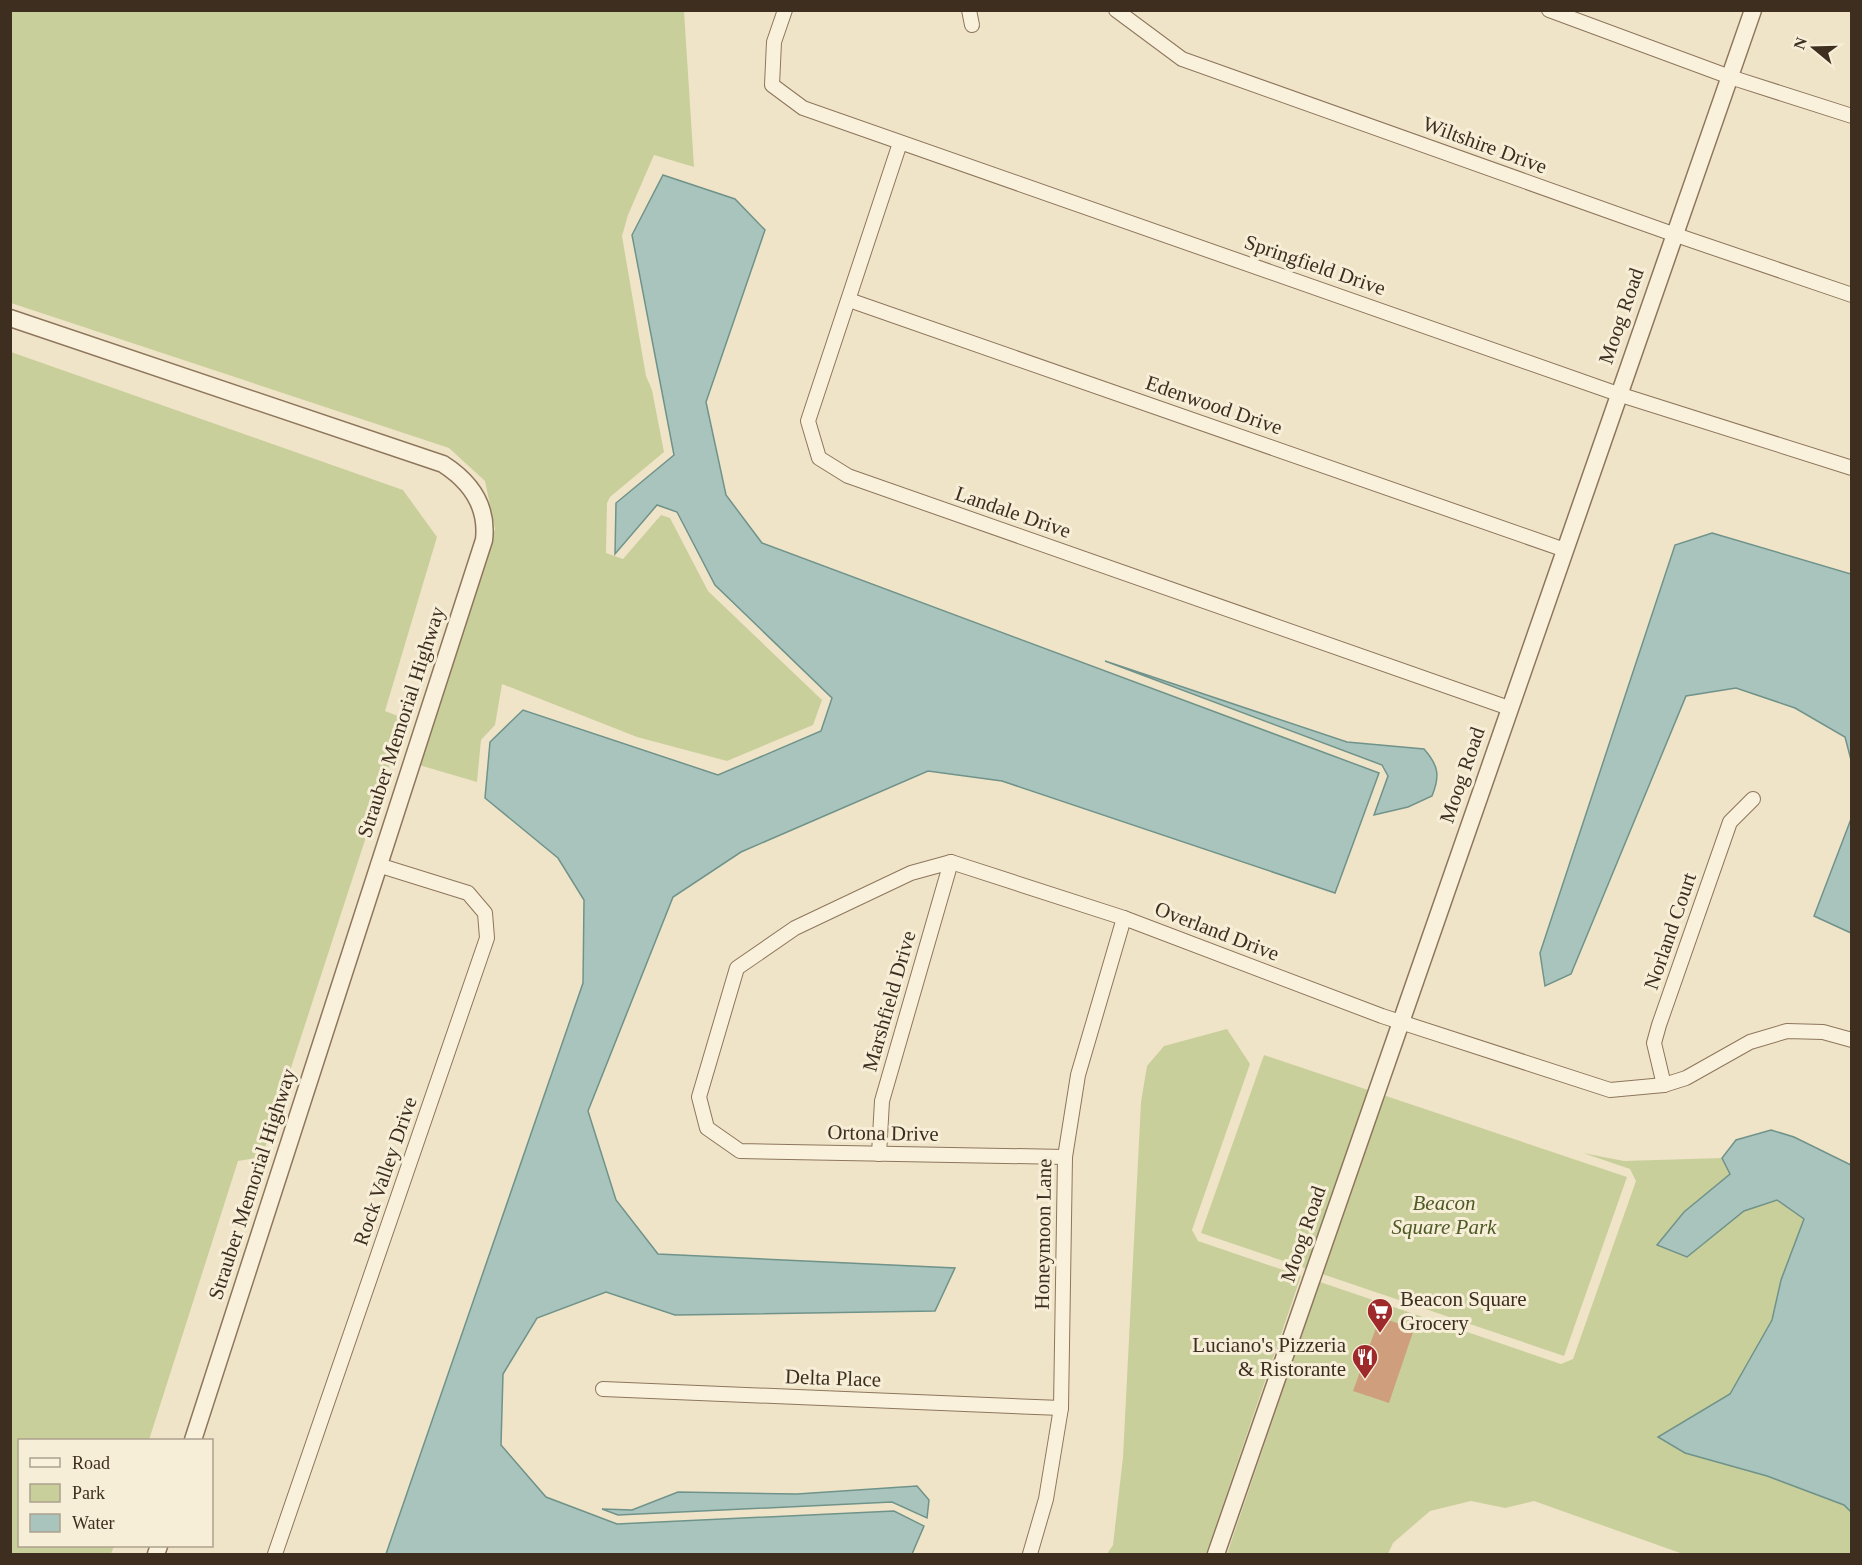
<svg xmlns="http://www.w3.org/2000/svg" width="1862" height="1565" font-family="Georgia,serif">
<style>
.green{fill:#c9cf9b}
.water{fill:#a9c4bc;stroke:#6f938a;stroke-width:1.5}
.building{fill:#cf9f7d}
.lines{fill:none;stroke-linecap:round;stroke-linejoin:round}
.minor-casing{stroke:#8d765c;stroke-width:16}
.tertiary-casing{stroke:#8d765c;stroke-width:19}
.minor{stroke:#faf1dc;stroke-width:14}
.tertiary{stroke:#faf1dc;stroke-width:16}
.labels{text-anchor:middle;stroke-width:6;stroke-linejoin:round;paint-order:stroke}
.street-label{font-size:21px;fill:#3d2e20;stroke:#f7eed8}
.park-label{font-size:21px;font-style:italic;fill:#4d5a26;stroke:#f7eed8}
.poi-label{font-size:21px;fill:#3d2e20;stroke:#f7eed8;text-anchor:start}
</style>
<rect width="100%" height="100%" fill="#f0e4c8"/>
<!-- green -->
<g class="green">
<polygon points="11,11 684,11 694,167 654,155 628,215 622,236 646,376 652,390 664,452 610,497 607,503 606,553 623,559 661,515 670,518 708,591 822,700 813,725 727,761 637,737 502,684 495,725 481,740 477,782 419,765 495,529 485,481 449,448 11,303"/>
<polygon points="11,352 403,490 437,537 385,711 403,718 392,757 262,1157 238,1161 149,1440 20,1440 20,1546 114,1546 111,1554 11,1554"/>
<polygon points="1227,1029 1250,1064 1192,1230 1198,1241 1301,1276 1206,1554 1107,1554 1113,1545 1123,1457 1141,1102 1147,1066 1164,1046"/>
<polygon points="1264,1055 1627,1177 1564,1356 1201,1233"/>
<polygon points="1583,1153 1624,1161 1722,1158 1730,1174 1684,1212 1657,1245 1687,1257 1744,1211 1777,1200 1804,1219 1781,1280 1772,1320 1730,1394 1659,1437 1844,1505 1851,1512 1851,1554 1683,1554 1534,1501 1505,1508 1471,1501 1430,1511 1393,1543 1388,1554 1227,1554 1320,1282 1561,1364 1573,1359 1636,1181 1630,1169"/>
</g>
<!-- water -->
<g class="water">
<polygon points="663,175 735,199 765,230 706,402 726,495 762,543 1379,773 1335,893 1002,781 928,771 741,852 673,897 588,1111 616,1200 658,1254 955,1268 935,1311 675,1315 606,1292 537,1318 503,1374 501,1445 546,1497 617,1524 894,1511 924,1526 912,1554 386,1554 583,983 584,900 558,858 485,798 490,742 523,710 718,775 821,731 832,698 715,585 677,512 657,505 615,554 616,503 674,455 632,235"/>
<polygon points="1712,533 1851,574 1851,760 1845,737 1795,708 1736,688 1686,696 1571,974 1545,986 1540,953 1675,545"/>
<path d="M1105,661L1347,742L1424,749C1439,766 1440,776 1432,796L1408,807L1374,815L1388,776L1382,765Z"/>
<polygon points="1851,819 1851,933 1814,916"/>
<polygon points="1771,1130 1794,1137 1851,1165 1851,1512 1844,1505 1767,1476 1685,1453 1658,1437 1730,1394 1772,1320 1781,1280 1804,1219 1777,1200 1744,1211 1687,1257 1657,1245 1684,1212 1730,1174 1722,1158 1736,1140"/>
<polygon points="917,1486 929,1500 927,1518 892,1502 618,1515 602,1509 632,1510 678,1492 797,1494"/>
</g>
<!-- building -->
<polygon class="building" points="1380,1317 1414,1329 1389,1403 1353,1391"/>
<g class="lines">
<!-- minor casing -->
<g class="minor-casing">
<g id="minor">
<polyline points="785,10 774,42 772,85 803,108 1618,394 1852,468"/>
<polyline points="969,10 972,25"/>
<polyline points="1116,10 1182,59 1673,234 1852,295"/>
<polyline points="1549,10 1730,77 1852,116"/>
<polyline points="900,143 808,421 819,458 848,476 1509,708"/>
<polyline points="849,300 1565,550"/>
<polyline points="1664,1085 1654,1043 1659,1025 1730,822 1753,799"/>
<polyline points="879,1154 882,1101 951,862"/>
<polyline points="1065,1157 740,1151 707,1128 699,1097 737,968 795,928 911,873 951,862 1124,918 1382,1016 1610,1090 1664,1085 1686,1078 1750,1042 1787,1031 1823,1032 1852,1040"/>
<polyline points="603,1389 1061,1408"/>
<polyline points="275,1554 487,938 485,913 468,893 378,865"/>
<polyline points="1030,1554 1046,1499 1061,1408 1065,1157 1078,1075 1124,918"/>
</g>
</g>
<!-- tertiary casing -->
<g class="tertiary-casing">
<g id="tertiary">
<path d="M10,318L443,464C471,482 488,506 484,540L193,1440"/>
<polyline points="156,1554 159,1546"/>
<polyline points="1216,1554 1753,10"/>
</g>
</g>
<!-- minor -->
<use href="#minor" class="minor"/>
<!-- tertiary -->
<use href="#tertiary" class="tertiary"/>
</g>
<!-- icons -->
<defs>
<g id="supermarket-pin" transform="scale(1.35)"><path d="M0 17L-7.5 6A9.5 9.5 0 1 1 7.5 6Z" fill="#9e2a2b" stroke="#f7eed8"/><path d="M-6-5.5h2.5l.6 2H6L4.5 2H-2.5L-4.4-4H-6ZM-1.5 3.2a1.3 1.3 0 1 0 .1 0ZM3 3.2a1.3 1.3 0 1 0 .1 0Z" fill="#fff"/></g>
<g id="restaurant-pin" transform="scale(1.35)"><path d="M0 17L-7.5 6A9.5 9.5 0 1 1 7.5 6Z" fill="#9e2a2b" stroke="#f7eed8"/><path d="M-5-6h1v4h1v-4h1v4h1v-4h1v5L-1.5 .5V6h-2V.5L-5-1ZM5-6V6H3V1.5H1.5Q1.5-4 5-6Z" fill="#fff"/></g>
</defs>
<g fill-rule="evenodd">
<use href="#supermarket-pin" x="1380" y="1311"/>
<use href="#restaurant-pin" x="1365" y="1357"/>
</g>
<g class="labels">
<!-- street labels -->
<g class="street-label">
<text transform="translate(1485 145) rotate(20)" y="7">Wiltshire Drive</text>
<text transform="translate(1315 265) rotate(19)" y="7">Springfield Drive</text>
<text transform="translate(1621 316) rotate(-71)" y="7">Moog Road</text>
<text transform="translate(1214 405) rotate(19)" y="7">Edenwood Drive</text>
<text transform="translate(1013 512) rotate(19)" y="7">Landale Drive</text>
<text transform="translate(401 722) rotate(-72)" y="7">Strauber Memorial Highway</text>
<text transform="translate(1462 775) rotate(-71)" y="7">Moog Road</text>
<text transform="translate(1217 931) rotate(21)" y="7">Overland Drive</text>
<text transform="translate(1670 931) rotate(-71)" y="7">Norland Court</text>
<text transform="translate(889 1001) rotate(-74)" y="7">Marshfield Drive</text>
<text transform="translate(883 1133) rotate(1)" y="7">Ortona Drive</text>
<text transform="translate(385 1171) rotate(-71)" y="7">Rock Valley Drive</text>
<text transform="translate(252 1184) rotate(-72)" y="7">Strauber Memorial Highway</text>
<text transform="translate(1043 1234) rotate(-89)" y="7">Honeymoon Lane</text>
<text transform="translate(1303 1234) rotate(-71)" y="7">Moog Road</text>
<text transform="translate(833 1378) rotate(2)" y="7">Delta Place</text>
</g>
<!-- park labels -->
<g class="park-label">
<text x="1444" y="1210">Beacon<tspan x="1444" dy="24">Square Park</tspan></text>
</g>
<!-- poi labels -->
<g class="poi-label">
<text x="1400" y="1306">Beacon Square<tspan x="1400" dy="24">Grocery</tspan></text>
<text x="1346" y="1352" text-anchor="end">Luciano's Pizzeria<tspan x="1346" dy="24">&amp; Ristorante</tspan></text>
</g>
</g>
<!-- border -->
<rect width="1862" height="1565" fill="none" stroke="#3d2e20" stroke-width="24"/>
<!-- legend -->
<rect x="18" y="1439" width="195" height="108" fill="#f7eed8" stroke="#ada18e" stroke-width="1.5"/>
<rect x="30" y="1458" width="30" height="9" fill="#faf1dc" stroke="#ada18e" stroke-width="1.5"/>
<text x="72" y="1469" font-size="18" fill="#3d2e20">Road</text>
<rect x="30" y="1484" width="30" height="18" fill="#c9cf9b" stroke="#ada18e" stroke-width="1.5"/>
<text x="72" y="1499" font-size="18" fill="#3d2e20">Park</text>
<rect x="30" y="1514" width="30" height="18" fill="#a9c4bc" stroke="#ada18e" stroke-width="1.5"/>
<text x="72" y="1529" font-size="18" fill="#3d2e20">Water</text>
<!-- north arrow -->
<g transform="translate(1814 48) rotate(289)" stroke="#f7eed8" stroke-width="4.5" paint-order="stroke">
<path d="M0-4.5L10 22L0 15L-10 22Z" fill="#3d2e20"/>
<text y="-9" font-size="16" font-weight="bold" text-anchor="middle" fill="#3d2e20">N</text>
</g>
</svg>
